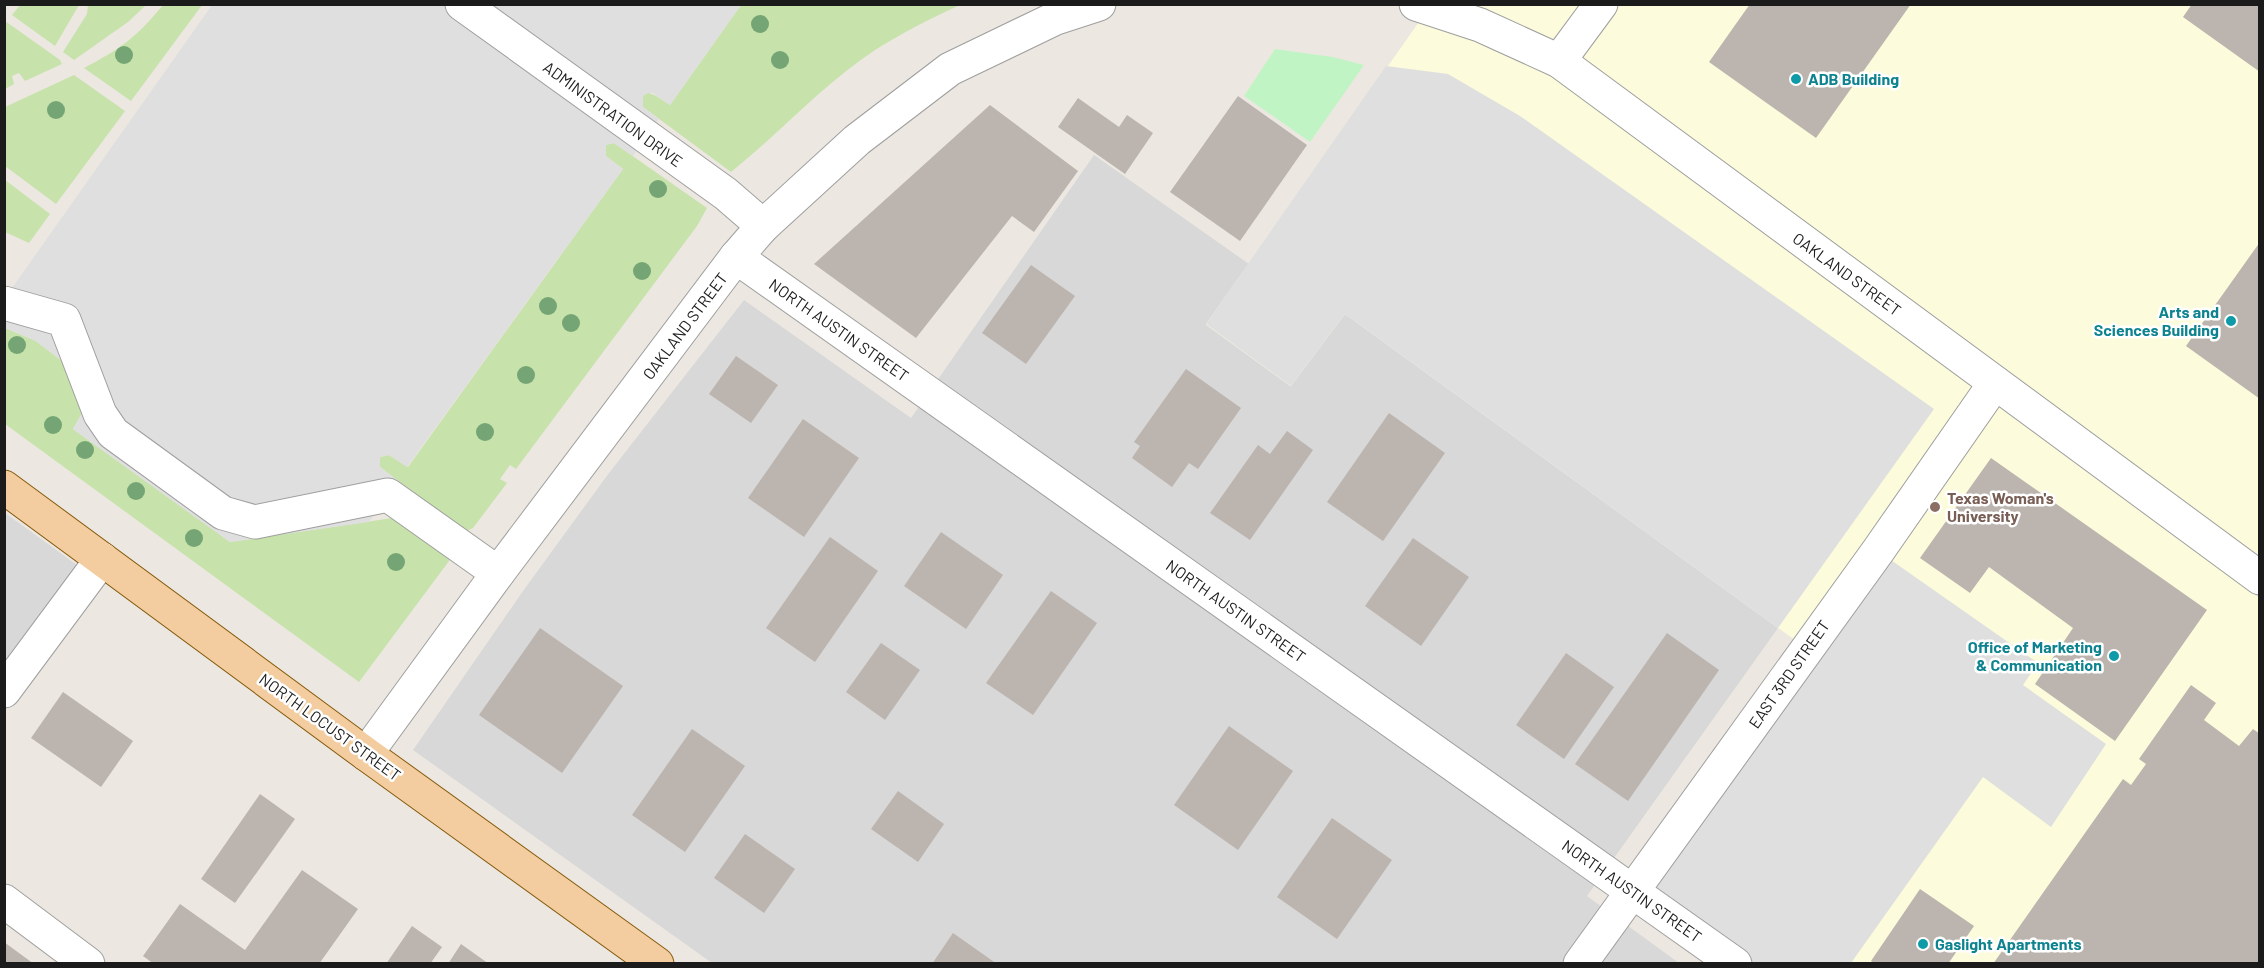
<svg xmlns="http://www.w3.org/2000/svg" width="2264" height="968" font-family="Barlow,sans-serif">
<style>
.residential{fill:#d9d8d8}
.education{fill:#fcfbdb}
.grass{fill:#c7e2ab}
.park{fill:#c1f4c4}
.parking{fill:#dfdfdf}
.building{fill:#bcb4ae}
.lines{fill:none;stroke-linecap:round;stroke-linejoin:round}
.minor-casing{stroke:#9f9f9f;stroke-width:35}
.major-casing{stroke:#865b0d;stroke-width:35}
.minor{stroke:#fff;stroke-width:33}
.major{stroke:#f3cd9f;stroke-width:33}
.tree{fill:#75a574}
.culture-dot{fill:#0f9aa8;stroke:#fff;stroke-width:2}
.education-dot{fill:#8d6e63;stroke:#fff;stroke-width:2}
.labels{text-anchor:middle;stroke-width:5;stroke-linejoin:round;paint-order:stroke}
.culture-label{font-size:16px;font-weight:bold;fill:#0d838f;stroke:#fff;text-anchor:start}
.street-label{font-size:16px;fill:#1b1b1b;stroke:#fff}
.education-label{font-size:16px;font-weight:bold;fill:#785e54;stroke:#fff;text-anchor:start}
</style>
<rect width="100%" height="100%" fill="#ece8e1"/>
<!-- residential -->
<g class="residential">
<polygon points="1094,155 1249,264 1206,325 1290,386 1344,313 1778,628 1587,896 1679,963 712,963 413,750 523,591 609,473 744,300 911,418"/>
<polygon points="5,513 77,565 5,665"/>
</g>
<!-- education -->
<polygon class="education" points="1431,5 2259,5 2259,963 1761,963 1821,659 1345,314 1291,386 1206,324"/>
<!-- grass -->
<g class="grass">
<polygon points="21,4 79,4 79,5 55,46 12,15"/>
<polygon points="88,5 88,4 146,5 128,22 74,60 63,52 87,14"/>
<path d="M163,5H202L131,101L84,68C120,49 137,37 163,5Z"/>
<path d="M741,5H960C931,18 902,33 875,50C822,85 780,133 731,172L643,107C637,80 661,99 670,105Z"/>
<polygon points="5,21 60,60 62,64 25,81 19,73 12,76 14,84 5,89"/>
<polygon points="74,75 125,111 56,204 5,166 5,107"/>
<polygon points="614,143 707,208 697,226 516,469 510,465 500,479 507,483 473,528 465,532 380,467 380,457 389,455 408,467 623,169 606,156 605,145"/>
<polygon points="5,180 50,214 29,243 5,232"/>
<polygon points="5,328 36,341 67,365 85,408 73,429 230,542 399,517 450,557 449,561 359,682 5,424"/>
</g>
<!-- park -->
<polygon class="park" points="1275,49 1333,57 1364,65 1310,142 1244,96"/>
<!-- parking -->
<g class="parking">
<polygon points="212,5 741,5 670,105 653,93 648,93 643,96 643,107 659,119 633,156 614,143 606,145 606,156 623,169 407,467 389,455 380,457 380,467 398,481 369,522 230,542 73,429 85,408 67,365 36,341 5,328 5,298"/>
<polygon points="1386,66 1448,74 1520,116 1934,409 1778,628 1345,314 1291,386 1206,324"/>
<polygon points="1878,551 2038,663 2023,685 2106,744 2051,827 1983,777 1851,963 1735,963 1633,892"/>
</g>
<!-- building -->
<g class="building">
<polygon points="1750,4 1911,4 1816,138 1709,62"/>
<polygon points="2192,4 2260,4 2260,72 2183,17"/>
<polygon points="1238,96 1307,145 1240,241 1170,192"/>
<polygon points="1078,98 1119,127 1127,115 1153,133 1125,174 1058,127"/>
<polygon points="990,105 1078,171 1034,232 1012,216 916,338 814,264"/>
<polygon points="2260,242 2260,399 2186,346"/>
<polygon points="1031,265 1075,296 1026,364 982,333"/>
<polygon points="736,356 778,385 751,423 709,394"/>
<polygon points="1186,369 1241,408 1198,469 1189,463 1172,487 1132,458 1140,446 1134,442"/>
<polygon points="1389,413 1445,453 1383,541 1327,502"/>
<polygon points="803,419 859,458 804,537 748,498"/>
<polygon points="1287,431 1313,450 1250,540 1210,513 1258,445 1270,454"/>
<polygon points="1991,458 2207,610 2115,741 2035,684 2073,628 1989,567 1970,593 1920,558"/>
<polygon points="941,532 1003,575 966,629 904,586"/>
<polygon points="830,537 878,571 815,662 766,628"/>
<polygon points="1413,538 1469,577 1421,646 1365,606"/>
<polygon points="1051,591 1097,623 1033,715 986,683"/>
<polygon points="540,628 623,686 562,773 479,715"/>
<polygon points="1667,633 1719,670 1628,801 1575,764"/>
<polygon points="881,643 920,670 885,720 846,692"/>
<polygon points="1566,653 1614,687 1564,759 1516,725"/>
<polygon points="2191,685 2216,703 2204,720 2239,746 2253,729 2260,734 2260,964 1993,964 2123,779 2131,785 2146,764 2139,759"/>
<polygon points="63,692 133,741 101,787 31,738"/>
<polygon points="1229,726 1293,771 1238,850 1174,805"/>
<polygon points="692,729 745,766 685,852 632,815"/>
<polygon points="898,791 944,824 918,862 871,829"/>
<polygon points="260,794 295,819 235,903 201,879"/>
<polygon points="1332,818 1392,860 1337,939 1277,897"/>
<polygon points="745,834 795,869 764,913 714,878"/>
<polygon points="302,870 358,909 319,964 154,964 143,956 180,904 245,950"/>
<polygon points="1920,889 1974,926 1948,964 1875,964 1871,961"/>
<polygon points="412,926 442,947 430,964 386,964"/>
<polygon points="953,933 997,964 932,964"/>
<polygon points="4,942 34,964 4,964"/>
<polygon points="461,944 489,964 448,964"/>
</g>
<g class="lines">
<!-- minor casing -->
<g class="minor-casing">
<g id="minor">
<polyline points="462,4 726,194 763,226"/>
<polyline points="1416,4 1480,25 1559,61 2260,578"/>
<polyline points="1559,61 1601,4"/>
<polyline points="736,257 1735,964"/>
<polyline points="4,303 64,320 100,414 113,433 223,513 255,522 388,495 498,573"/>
<polyline points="4,691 102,559"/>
<polyline points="366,754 498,573 736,257 763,226 857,140 950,69 1056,18 1099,4"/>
<polyline points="4,901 88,964"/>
<polyline points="1580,964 1878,551 1995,383"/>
</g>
</g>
<!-- major casing -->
<g class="major-casing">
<polyline id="major" points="4,487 366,754 657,964"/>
</g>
<!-- minor -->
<use href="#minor" class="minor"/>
<!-- major -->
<use href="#major" class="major"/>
</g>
<!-- trees -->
<g class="tree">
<circle cx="760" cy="24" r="9"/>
<circle cx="124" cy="55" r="9"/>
<circle cx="780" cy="60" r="9"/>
<circle cx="56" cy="110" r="9"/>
<circle cx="658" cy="189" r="9"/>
<circle cx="642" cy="271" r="9"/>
<circle cx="548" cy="306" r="9"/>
<circle cx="571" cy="323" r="9"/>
<circle cx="17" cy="345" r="9"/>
<circle cx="526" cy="375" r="9"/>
<circle cx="53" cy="425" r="9"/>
<circle cx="485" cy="432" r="9"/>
<circle cx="85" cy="450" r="9"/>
<circle cx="136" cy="491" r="9"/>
<circle cx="194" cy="538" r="9"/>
<circle cx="396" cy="562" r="9"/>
</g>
<!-- markers -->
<g class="culture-dot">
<circle cx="1796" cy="79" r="6"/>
<circle cx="2231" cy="321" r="6"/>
<circle cx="2114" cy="656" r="6"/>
<circle cx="1923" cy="944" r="6"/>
</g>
<circle class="education-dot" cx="1935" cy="507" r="6"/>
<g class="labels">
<!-- culture labels -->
<g class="culture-label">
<text x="1808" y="85">ADB Building</text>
<text x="2219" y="318" text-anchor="end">Arts and<tspan x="2219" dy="18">Sciences Building</tspan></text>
<text x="2102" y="653" text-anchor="end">Office of Marketing<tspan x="2102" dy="18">&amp; Communication</tspan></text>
<text x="1935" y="950">Gaslight Apartments</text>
</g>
<!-- street labels -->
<g class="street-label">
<text transform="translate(613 114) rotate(36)" y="6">ADMINISTRATION DRIVE</text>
<text transform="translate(1847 274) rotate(36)" y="6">OAKLAND STREET</text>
<text transform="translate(685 326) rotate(-53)" y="6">OAKLAND STREET</text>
<text transform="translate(839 330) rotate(35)" y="6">NORTH AUSTIN STREET</text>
<text transform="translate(1236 611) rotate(35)" y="6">NORTH AUSTIN STREET</text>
<text transform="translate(1789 674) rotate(-55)" y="6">EAST 3RD STREET</text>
<text transform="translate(330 727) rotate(36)" y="6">NORTH LOCUST STREET</text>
<text transform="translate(1632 891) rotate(35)" y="6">NORTH AUSTIN STREET</text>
</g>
<!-- education labels -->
<g class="education-label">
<text x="1947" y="504">Texas Woman's<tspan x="1947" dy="18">University</tspan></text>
</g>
</g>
<!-- border -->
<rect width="2264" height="968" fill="none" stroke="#1b1b1b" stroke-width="12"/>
</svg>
